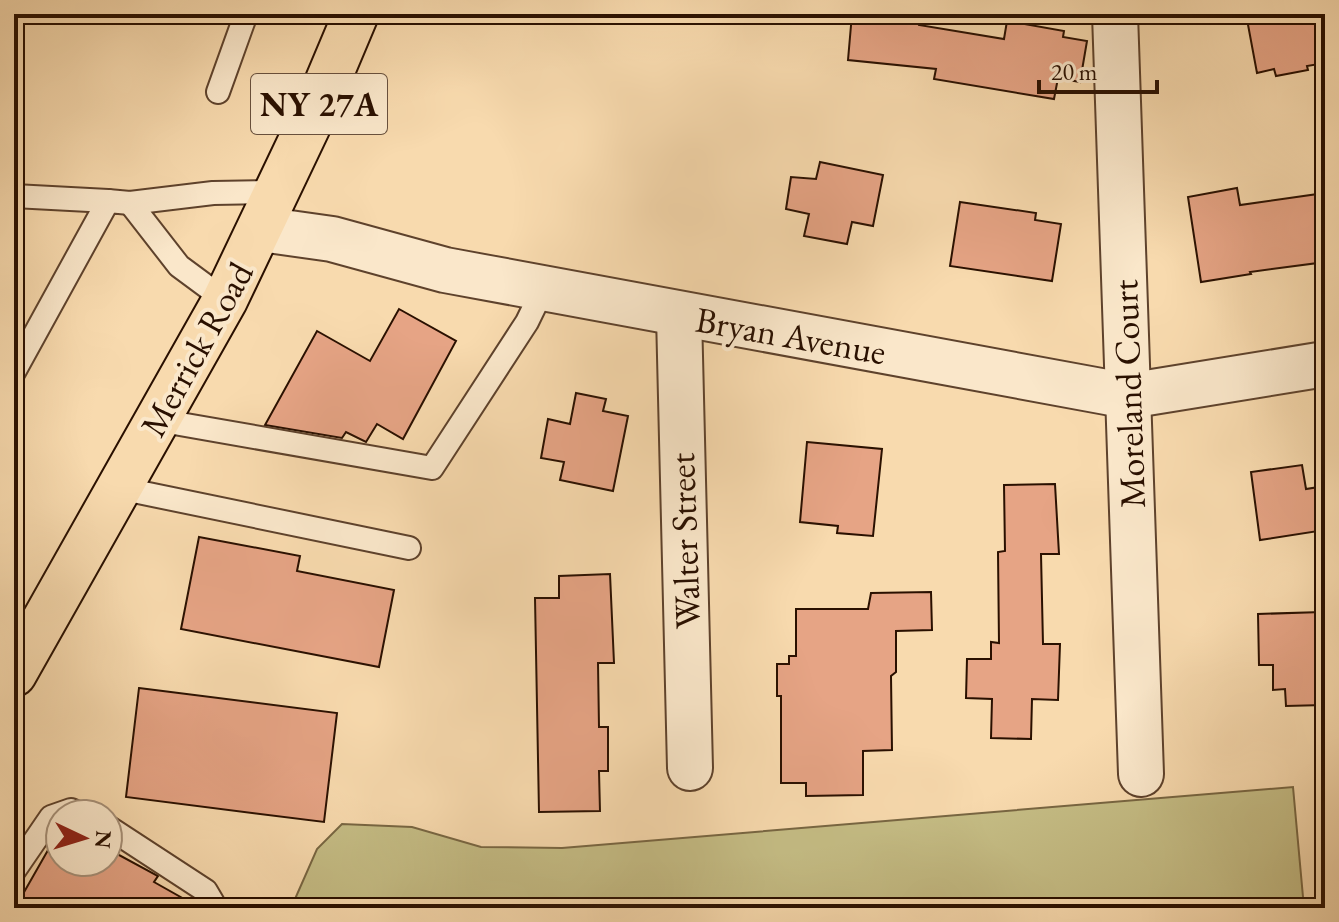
<svg xmlns="http://www.w3.org/2000/svg" width="1339" height="922" font-family="'EB Garamond',serif">
<style>
.green{fill:#c5bd85;stroke:#786642;stroke-width:2}
.building{fill:#e6a485;stroke:#2a1000;stroke-width:2}
.lines{fill:none;stroke-linecap:round;stroke-linejoin:round}
.service-casing{stroke:#5e422c;stroke-width:26}
.minor-casing{stroke:#5e422c;stroke-width:48}
.primary-casing{stroke:#2a1000;stroke-width:48}
.service{stroke:#fae7ca;stroke-width:22}
.minor{stroke:#fae7ca;stroke-width:44}
.primary{stroke:#f8daae;stroke-width:44}
.labels{text-anchor:middle;stroke-width:8;stroke-linejoin:round;paint-order:stroke}
.shield{fill:#fae7ca;stroke:#68503d;stroke-width:2}
.shield-label{font-size:34px;font-weight:bold;fill:#2a1000}
.street-label{font-size:36px;fill:#2a1000;stroke:#fae7ca}
</style>
<rect width="100%" height="100%" fill="#f8daae"/>
<filter id="stains"><feTurbulence type="fractalNoise" baseFrequency=".0025" numOctaves="4"/><feColorMatrix values="0 0 0 0 .2 0 0 0 0 .09 0 0 0 0 .02 0 0 0 .5 -.17"/></filter>
<radialGradient id="worn" r=".72"><stop offset=".6" stop-color="#630" stop-opacity="0"/><stop offset="1" stop-color="#630" stop-opacity=".3"/></radialGradient>
<!-- green -->
<polygon class="green" points="1293,787 1304,908 291,908 317,849 342,824 412,827 481,847 562,848"/>
<!-- building -->
<g class="building">
<polygon points="852,14 920,14 919,25 1004,39 1007,21 1064,31 1063,37 1087,41 1080,82 1058,78 1054,99 934,79 936,69 848,60"/>
<polygon points="1246,14 1325,14 1325,63 1307,66 1308,70 1276,76 1274,69 1257,73"/>
<polygon points="820,162 883,175 873,226 852,222 847,244 804,236 809,214 786,209 791,177 816,179"/>
<polygon points="1237,188 1240,205 1325,193 1325,262 1250,272 1251,274 1201,282 1188,197"/>
<polygon points="960,202 1036,213 1035,220 1061,224 1052,281 950,266"/>
<polygon points="399,309 456,341 403,439 377,424 366,442 346,432 342,438 265,425 317,331 370,361"/>
<polygon points="576,393 606,399 603,411 628,416 613,491 560,480 564,462 541,458 548,419 570,424"/>
<polygon points="807,442 882,449 873,536 837,533 838,526 800,522"/>
<polygon points="1302,465 1306,489 1325,486 1325,530 1260,540 1251,472"/>
<polygon points="1055,484 1059,554 1041,554 1043,644 1060,644 1058,700 1032,699 1031,739 991,738 992,699 966,698 967,659 991,659 991,642 999,643 998,552 1005,551 1004,485"/>
<polygon points="199,537 300,556 297,571 394,590 379,667 181,629"/>
<polygon points="610,574 614,663 598,663 599,727 608,727 608,771 599,771 600,811 539,812 535,598 559,598 559,576"/>
<polygon points="931,592 932,630 896,631 896,672 891,676 892,750 863,751 863,795 806,796 806,783 781,783 781,696 777,696 777,664 789,664 789,656 796,656 796,609 868,609 871,593"/>
<polygon points="1322,612 1324,705 1286,706 1285,689 1273,690 1273,665 1259,665 1258,614"/>
<polygon points="139,688 337,713 324,822 126,797"/>
<polygon points="60,829 60,862 108,862 108,849 158,876 154,882 200,908 15,908"/>
</g>
<g class="lines">
<!-- service casing -->
<g class="service-casing">
<g id="service">
<polyline points="218,92 246,14"/>
<polyline points="14,196 108,201"/>
<polyline points="225,300 179,266 130,203 213,193 278,192"/>
<polyline points="14,372 108,201 130,203"/>
<polyline points="157,420 432,468 527,322 544,287"/>
<polyline points="119,488 409,548"/>
<polyline points="108,827 206,891 216,908"/>
<polyline points="14,871 51,817 71,810 80,814"/>
</g>
</g>
<!-- minor casing -->
<g class="minor-casing">
<g id="minor">
<polyline points="1115,14 1141,774"/>
<polyline points="261,229 332,239 445,270 1128,396 1325,364"/>
<polyline points="679,315 690,768"/>
</g>
</g>
<!-- primary casing -->
<g class="primary-casing">
<polyline id="primary" points="14,674 225,300 316,109 356,14"/>
</g>
<!-- service -->
<use href="#service" class="service"/>
<!-- minor -->
<use href="#minor" class="minor"/>
<!-- primary -->
<use href="#primary" class="primary"/>
</g>
<g class="labels">
<!-- shield labels -->
<rect class="shield" x="251" y="74" width="136" height="60" rx="6"/>
<g class="shield-label">
<text x="319" y="116">NY 27A</text>
</g>
<!-- street labels -->
<g class="street-label">
<text transform="translate(791 335) rotate(10)" y="13">Bryan Avenue</text>
<text transform="translate(196 349) rotate(-61)" y="13">Merrick Road</text>
<text transform="translate(1128 394) rotate(-92)" y="13">Moreland Court</text>
<text transform="translate(684 541) rotate(-92)" y="13">Walter Street</text>
</g>
</g>
<!-- margin -->
<rect width="1339" height="922" fill="none" stroke="#f8daae" stroke-width="48"/>
<rect x="16" y="16" width="1307" height="890" fill="none" stroke="#2a1000" stroke-width="4"/>
<rect x="24" y="24" width="1291" height="874" fill="none" stroke="#2a1000" stroke-width="2"/>
<!-- north arrow -->
<g transform="translate(84 838) rotate(94)"><circle r="38" fill="#fae7ca" stroke="#a79179" stroke-width="2"/>
<path d="M0-6L14 30L0 20L-14 30Z" fill="#8f2418"/>
<text y="-12" font-size="22" font-weight="bold" text-anchor="middle" fill="#2a1000">N</text>
</g>
<!-- scale -->
<path d="M1039 80v12h118v-12" fill="none" stroke="#2a1000" stroke-width="4"/>
<text x="1051" y="80" font-size="24" fill="#2a1000" stroke="#fae7ca" stroke-width="6" paint-order="stroke">20 m</text>
<rect width="100%" height="100%" filter="url(#stains)"/>
<rect width="100%" height="100%" fill="url(#worn)"/>
</svg>
